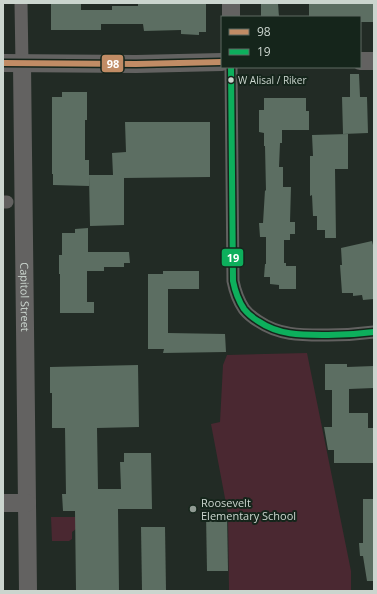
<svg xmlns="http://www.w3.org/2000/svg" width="377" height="594" font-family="'Open Sans',sans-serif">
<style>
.green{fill:#4a2831}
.building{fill:#5c6e62}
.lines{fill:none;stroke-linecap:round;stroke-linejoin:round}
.street{stroke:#626160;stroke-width:13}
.secondary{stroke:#636261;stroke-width:18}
.bus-1-casing{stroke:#15251b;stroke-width:9}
.bus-2-casing{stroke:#15251b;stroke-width:9}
.bus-1{stroke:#c18c65;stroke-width:6}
.bus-2{stroke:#0daf5c;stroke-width:6}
.bus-dot{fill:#cbd5ce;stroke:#15251b;stroke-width:1.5}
.poi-dot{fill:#909a93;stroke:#15251b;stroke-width:1.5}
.labels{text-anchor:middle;stroke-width:4;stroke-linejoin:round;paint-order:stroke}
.bus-label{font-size:10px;fill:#cbd5ce;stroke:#15251b;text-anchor:start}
.street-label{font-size:11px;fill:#cbd5ce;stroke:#15251b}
.poi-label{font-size:11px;fill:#cbd5ce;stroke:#15251b;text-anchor:start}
.line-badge{stroke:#15251b;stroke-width:1.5}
.badge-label{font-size:11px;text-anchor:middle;font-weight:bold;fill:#fff}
</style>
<rect width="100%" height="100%" fill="#222b25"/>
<!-- green -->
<g class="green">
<polygon points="307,353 351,571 351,591 229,591 228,514 211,424 220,422 223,365 227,355"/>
<polygon points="51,517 77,517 76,529 72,532 72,539 69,541 52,541"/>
</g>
<!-- building -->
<g class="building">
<polygon points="51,3 81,3 81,10 112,10 112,6 138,6 138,4 144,4 144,3 206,3 206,32 199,32 199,35 181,34 181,30 144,31 143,24 101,24 101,30 51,30"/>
<polygon points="261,3 278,3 279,17 261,17"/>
<polygon points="309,3 374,3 374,22 360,22 360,17 309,17"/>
<polygon points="350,74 359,74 360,97 367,97 368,133 343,134 342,97 350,97"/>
<polygon points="62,92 87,92 87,120 85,120 85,160 89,160 89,186 53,185 53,174 52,174 52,97 62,97"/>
<polygon points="264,98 306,98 306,111 309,111 309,130 282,130 282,143 280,143 279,167 283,167 283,187 291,187 290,222 295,222 295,234 290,234 290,240 284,240 284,263 286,263 286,266 296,266 296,289 279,289 279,285 270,284 270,277 264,277 265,264 266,264 266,237 260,237 259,223 263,223 265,190 266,191 265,146 264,146 264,133 259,132 259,110 264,110"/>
<polygon points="125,122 210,122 210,177 124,178 124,225 90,226 89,175 113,175 112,153 126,152"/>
<polygon points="348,134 348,169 335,169 336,238 325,238 325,230 317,230 317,216 313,216 312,195 310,196 310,156 313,156 312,135"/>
<polygon points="88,228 88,252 129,252 130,263 124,263 124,267 104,267 104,271 87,271 87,302 94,302 94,313 60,313 60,274 59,274 59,255 62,255 62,233 75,233 75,229"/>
<polygon points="372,241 374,249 374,299 363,300 362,295 353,296 353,293 342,293 340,265 342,265 341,248"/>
<polygon points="163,271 199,271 199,289 168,289 168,333 225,334 226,352 163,353 164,349 148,349 148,274 163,274"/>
<polygon points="325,364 347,364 347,367 374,366 374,388 349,389 349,413 368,413 368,428 374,428 374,463 334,463 334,450 328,450 324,427 332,427 332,390 325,390"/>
<polygon points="138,365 139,427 97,428 98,489 121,489 120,462 124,462 124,453 151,453 152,509 118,509 119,591 76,591 75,511 63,511 62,494 66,494 65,428 52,428 52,393 50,393 50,367"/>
<polygon points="363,499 374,499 374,581 367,581 363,556 360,556 359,543 363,543"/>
<polygon points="206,514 227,514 228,571 207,571"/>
<polygon points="141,527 165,527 166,591 142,591"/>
</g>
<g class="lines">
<!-- street -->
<g class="street">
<polyline points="21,3 22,64"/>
<path d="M231,67L233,281C235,291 238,300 244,309C248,314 253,318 258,321C280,336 303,335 328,335C344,335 359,334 374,332"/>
<polyline points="3,202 7,202"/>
</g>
<!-- secondary -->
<g class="secondary">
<polyline points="231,3 231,17"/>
<polyline points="360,61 374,61"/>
<polyline points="3,63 136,64 222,62"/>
<path id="s1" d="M22,64L28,591"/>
<polyline points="3,503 27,503"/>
</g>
<!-- bus-1 casing -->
<g class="bus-1-casing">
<polyline id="bus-1" points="3,63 136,64 222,62"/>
</g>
<!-- bus-2 casing -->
<g class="bus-2-casing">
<path id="bus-2" d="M231,67L233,281C235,291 238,300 244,309C248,314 253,318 258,321C280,336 303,335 328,335C344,335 359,334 374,332"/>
</g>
<!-- bus-1 -->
<use href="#bus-1" class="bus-1"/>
<!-- bus-2 -->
<use href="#bus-2" class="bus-2"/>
</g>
<!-- markers -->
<circle class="bus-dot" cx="231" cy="80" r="3.5"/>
<circle class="poi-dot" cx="193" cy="509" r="4"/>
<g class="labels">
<!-- bus labels -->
<g class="bus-label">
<text x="238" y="84">W Alisal / Riker</text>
</g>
<!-- street labels -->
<g class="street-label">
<text dy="4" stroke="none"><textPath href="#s1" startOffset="233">Capitol Street</textPath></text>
</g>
<!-- poi labels -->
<g class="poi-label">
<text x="201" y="507">Roosevelt<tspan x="201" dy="13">Elementary School</tspan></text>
</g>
</g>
<g class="line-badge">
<rect x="101" y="54" width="23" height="19" rx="4" fill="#c18c65"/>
<rect x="221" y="248" width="23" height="19" rx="4" fill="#0daf5c"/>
</g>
<g class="badge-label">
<text x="113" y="68">98</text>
<text x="233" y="262">19</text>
</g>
<!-- border -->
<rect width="377" height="594" fill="none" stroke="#cbd5ce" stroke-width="8"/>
<!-- legend -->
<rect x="221" y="16" width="140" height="52" fill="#15251b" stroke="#5e6b63"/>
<rect x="229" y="29" width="20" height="6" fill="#c18c65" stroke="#5e6b63"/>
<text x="257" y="36" font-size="12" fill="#cbd5ce">98</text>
<rect x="229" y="49" width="20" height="6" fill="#0daf5c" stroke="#5e6b63"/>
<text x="257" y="56" font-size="12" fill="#cbd5ce">19</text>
</svg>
